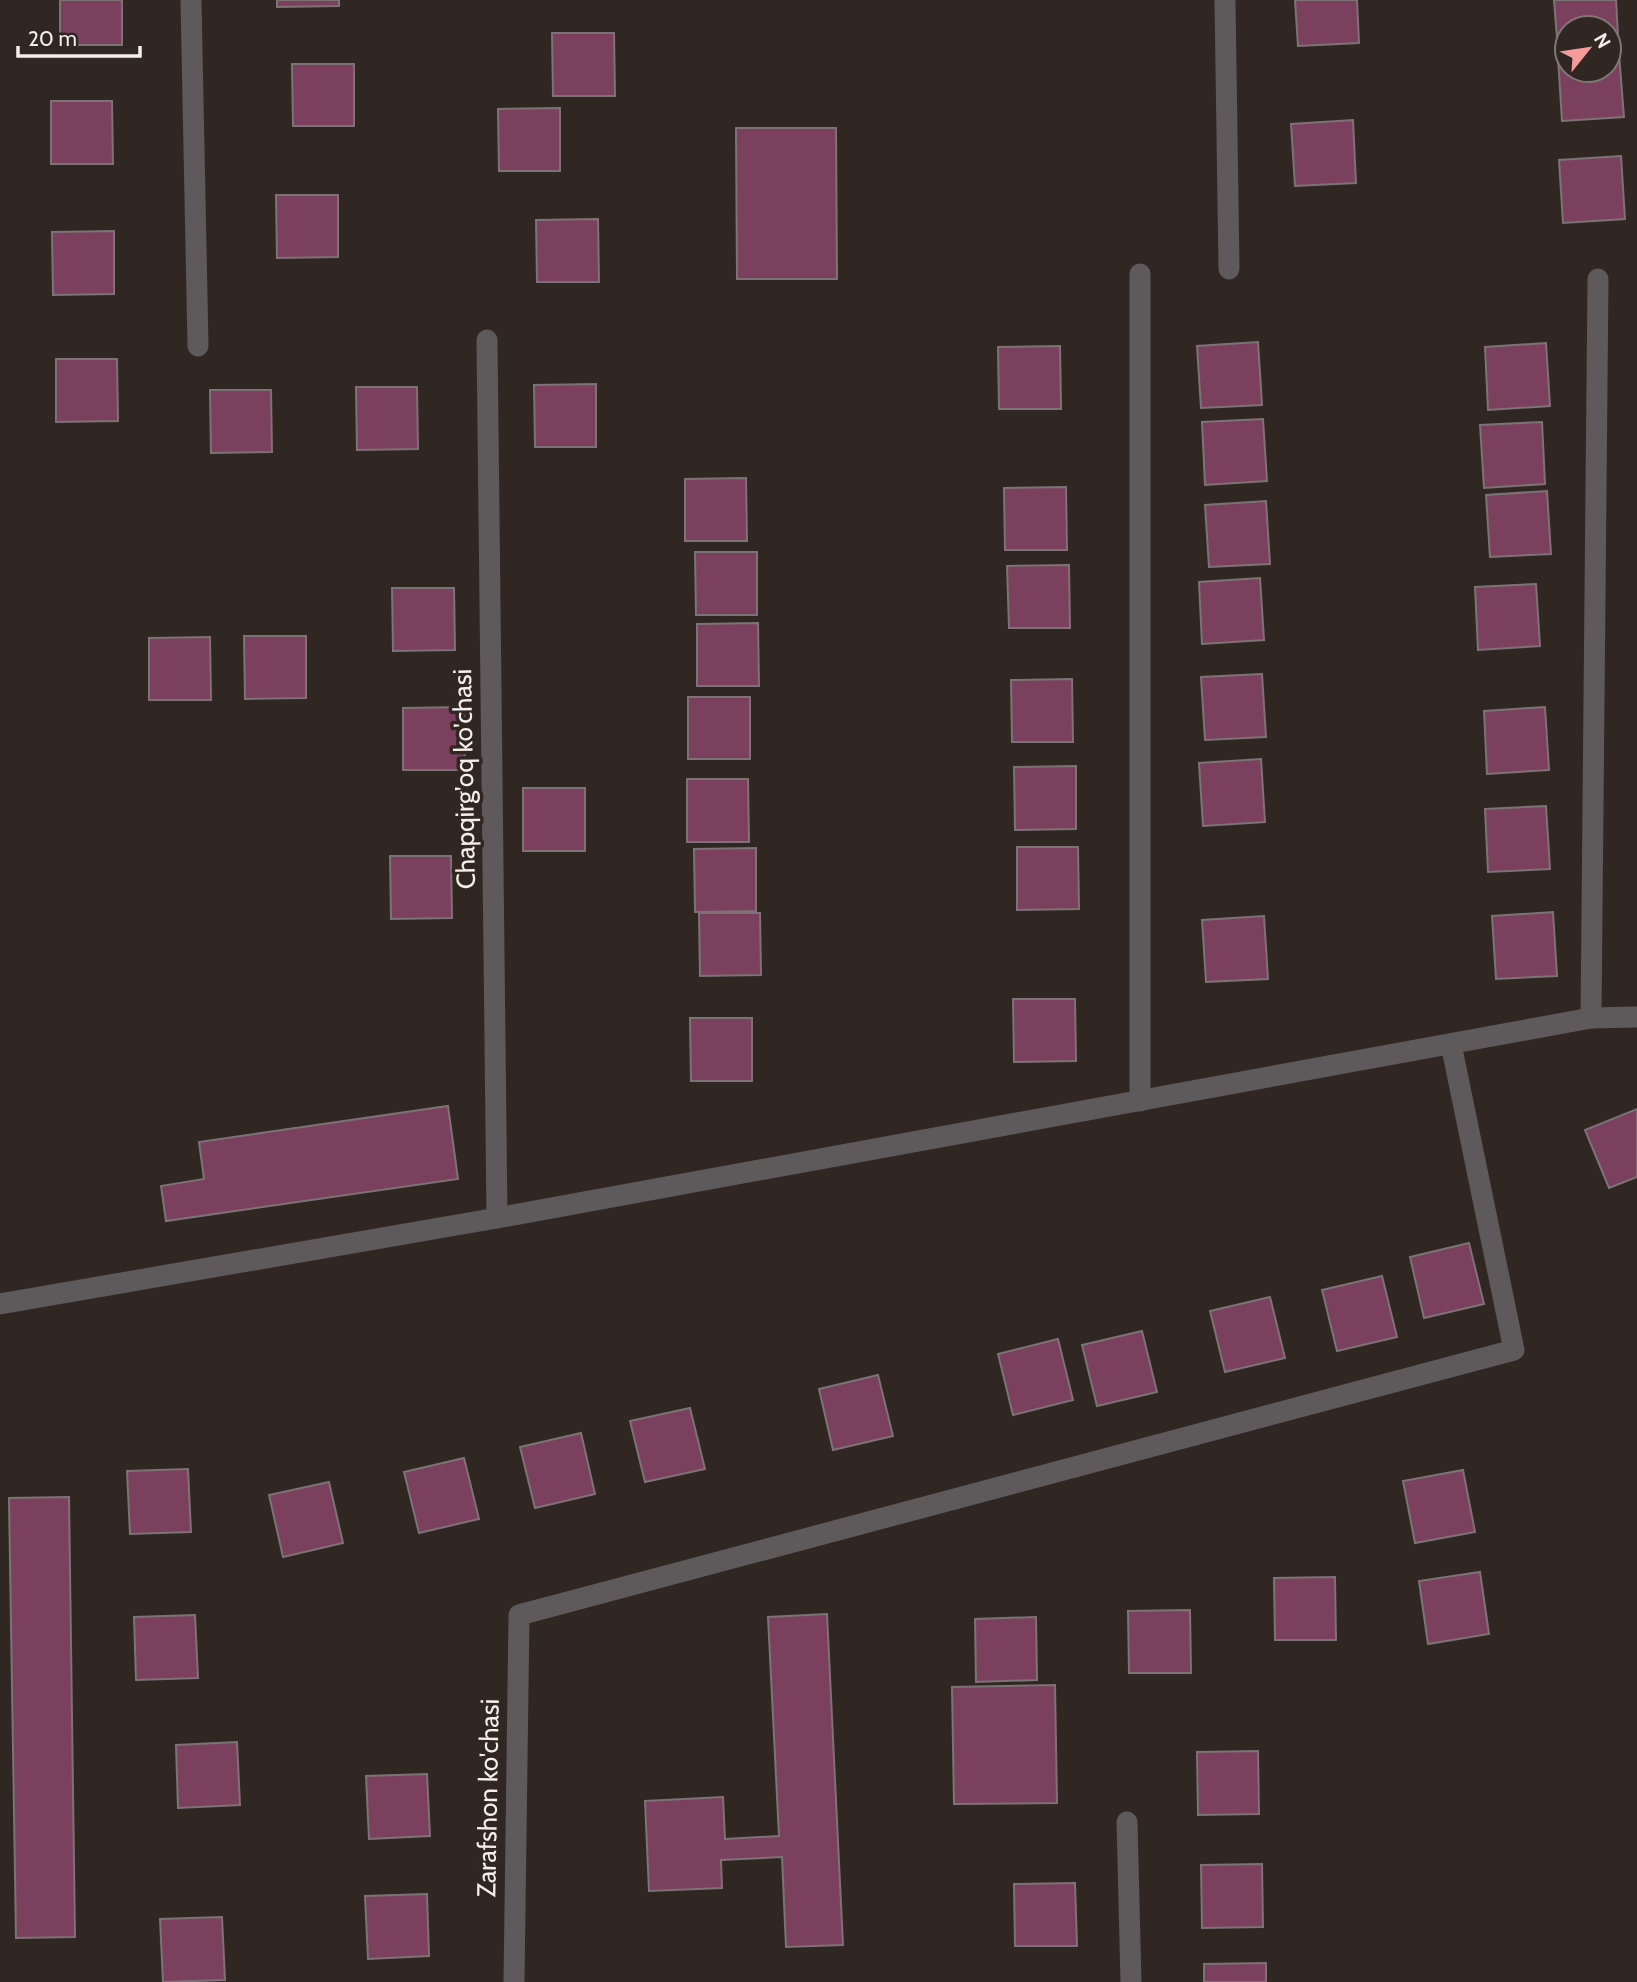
<svg xmlns="http://www.w3.org/2000/svg" width="1637" height="1982" font-family="Cabin,sans-serif">
<style>
.building{fill:#7b405d;stroke:#7d7276;stroke-width:2}
.lines{fill:none;stroke-linecap:round;stroke-linejoin:round}
.street{stroke:#5e595a;stroke-width:21}
.labels{text-anchor:middle;stroke-width:7;stroke-linejoin:round;paint-order:stroke}
.street-label{font-size:26px;fill:#f5efec;stroke:#302723}
</style>
<rect width="100%" height="100%" fill="#302723"/>
<!-- building -->
<g class="building">
<rect x="60" y="0" width="62" height="45"/>
<polygon points="277,0 339,0 339,6 277,7"/>
<polygon points="1295,0 1357,0 1359,43 1298,46"/>
<polygon points="1554,0 1616,0 1618,35 1609,35 1609,28 1567,28 1567,38 1557,38"/>
<polygon points="552,33 614,33 615,96 553,96"/>
<polygon points="1619,54 1624,117 1562,121 1558,58 1567,57 1567,70 1609,70 1609,55"/>
<polygon points="292,64 354,64 354,126 293,126"/>
<polygon points="51,101 112,101 113,164 51,164"/>
<polygon points="560,108 560,171 499,171 498,109"/>
<polygon points="1353,120 1356,183 1295,186 1291,124"/>
<polygon points="736,128 836,128 837,279 737,279"/>
<polygon points="1621,156 1625,219 1563,223 1559,160"/>
<polygon points="276,195 338,195 338,257 277,258"/>
<polygon points="598,219 599,282 537,282 536,220"/>
<polygon points="114,231 114,294 53,295 52,232"/>
<polygon points="1258,342 1262,405 1201,408 1197,346"/>
<polygon points="1546,343 1550,406 1488,410 1485,347"/>
<polygon points="1060,346 1061,409 999,409 998,347"/>
<polygon points="56,359 117,359 118,421 56,422"/>
<polygon points="596,384 596,447 535,447 534,385"/>
<polygon points="356,387 417,387 418,449 357,450"/>
<polygon points="210,390 271,390 272,452 211,453"/>
<polygon points="1263,419 1267,481 1205,485 1202,422"/>
<polygon points="1542,422 1545,484 1484,488 1480,425"/>
<polygon points="746,478 747,541 685,541 685,479"/>
<polygon points="1066,487 1067,550 1005,550 1004,488"/>
<polygon points="1547,491 1551,554 1490,557 1486,495"/>
<polygon points="1266,501 1270,564 1209,567 1205,505"/>
<polygon points="695,552 757,552 757,615 696,615"/>
<polygon points="1069,565 1070,628 1009,628 1007,566"/>
<polygon points="1260,578 1264,640 1202,644 1199,582"/>
<polygon points="1536,584 1540,646 1478,650 1475,587"/>
<polygon points="392,588 454,588 455,650 393,651"/>
<polygon points="758,623 759,686 697,686 697,624"/>
<polygon points="244,636 306,636 306,698 245,699"/>
<polygon points="210,637 211,700 149,700 149,638"/>
<polygon points="1262,674 1266,737 1205,740 1201,677"/>
<polygon points="1072,679 1073,742 1012,742 1011,680"/>
<rect x="688" y="697" width="62" height="62"/>
<polygon points="464,707 465,770 403,770 403,708"/>
<polygon points="1545,707 1549,770 1487,774 1484,711"/>
<polygon points="1261,759 1265,822 1203,826 1199,763"/>
<polygon points="1076,766 1076,829 1015,830 1014,767"/>
<polygon points="687,779 748,779 749,842 687,842"/>
<rect x="523" y="788" width="62" height="63"/>
<polygon points="1546,806 1550,869 1488,872 1485,809"/>
<polygon points="1017,847 1078,847 1079,909 1017,910"/>
<polygon points="756,848 756,911 695,912 694,849"/>
<polygon points="390,856 451,856 452,918 391,919"/>
<polygon points="1553,912 1557,976 1496,979 1492,916"/>
<polygon points="699,913 760,913 761,975 700,976"/>
<polygon points="1264,916 1268,979 1206,982 1202,920"/>
<polygon points="1013,999 1075,999 1076,1061 1014,1062"/>
<polygon points="690,1018 752,1018 752,1081 691,1081"/>
<polygon points="448,1106 458,1179 166,1221 161,1186 204,1179 199,1142"/>
<polygon points="1637,1109 1637,1177 1609,1188 1585,1130"/>
<polygon points="1469,1243 1484,1304 1424,1318 1410,1257"/>
<polygon points="1382,1276 1397,1337 1337,1351 1322,1290"/>
<polygon points="1270,1297 1285,1358 1225,1372 1210,1311"/>
<polygon points="1142,1331 1157,1392 1097,1406 1082,1345"/>
<polygon points="1058,1339 1073,1400 1013,1415 998,1354"/>
<polygon points="878,1375 893,1436 833,1450 819,1389"/>
<polygon points="690,1408 705,1469 645,1482 630,1421"/>
<polygon points="581,1433 595,1494 535,1508 520,1447"/>
<polygon points="464,1458 479,1519 419,1533 404,1472"/>
<polygon points="188,1469 191,1532 130,1534 127,1471"/>
<polygon points="1463,1470 1475,1532 1415,1543 1403,1481"/>
<polygon points="329,1482 343,1543 283,1557 269,1495"/>
<polygon points="69,1497 75,1937 16,1938 9,1498"/>
<polygon points="1480,1572 1489,1634 1428,1644 1419,1581"/>
<polygon points="1335,1577 1336,1640 1275,1640 1274,1578"/>
<polygon points="1190,1610 1191,1673 1129,1673 1128,1611"/>
<polygon points="827,1614 843,1945 786,1947 782,1857 721,1860 722,1888 649,1891 645,1801 723,1797 725,1839 779,1836 768,1617"/>
<polygon points="195,1615 198,1678 136,1680 134,1617"/>
<polygon points="1036,1617 1037,1680 976,1682 975,1619"/>
<polygon points="1055,1685 1057,1803 954,1804 952,1687"/>
<polygon points="237,1742 240,1805 178,1808 176,1745"/>
<polygon points="1258,1751 1259,1814 1198,1815 1197,1752"/>
<polygon points="427,1774 430,1836 369,1839 366,1776"/>
<polygon points="1262,1864 1263,1927 1202,1928 1201,1865"/>
<polygon points="1075,1883 1077,1946 1015,1946 1014,1884"/>
<polygon points="427,1894 429,1956 368,1959 365,1896"/>
<polygon points="222,1917 225,1980 163,1982 160,1919"/>
<polygon points="1266,1963 1266,1982 1204,1982 1204,1964"/>
</g>
<g class="lines">
<!-- street -->
<g class="street">
<polyline points="191,0 198,346"/>
<polyline points="1225,0 1229,269"/>
<polyline points="487,340 497,1218"/>
<polyline points="1591,1018 1598,279"/>
<polyline points="1140,1101 1140,274"/>
<polyline points="0,1304 497,1218 1591,1018 1637,1017"/>
<polyline points="1127,1822 1131,1982"/>
<polyline points="514,1982 519,1615 1514,1350 1451,1044"/>
</g>
</g>
<g class="labels">
<!-- street labels -->
<g class="street-label">
<text transform="translate(464 779) rotate(-91)" y="9">Chapqirg'oq ko'chasi</text>
<text transform="translate(488 1798) rotate(-89)" y="9">Zarafshon ko'chasi</text>
</g>
</g>
<!-- north arrow -->
<g transform="translate(1588 49) rotate(60)"><circle r="33" fill="#302723" stroke="#7f7773" stroke-width="2"/>
<path d="M0-5L12 26L0 18L-12 26Z" fill="#f59b99"/>
<text y="-10" font-size="19" font-weight="bold" text-anchor="middle" fill="#f5efec">N</text>
</g>
<!-- scale -->
<path d="M18 46v10h122v-10" fill="none" stroke="#f5efec" stroke-width="3.5"/>
<text x="28" y="46" font-size="21" fill="#f5efec" stroke="#302723" stroke-width="5" paint-order="stroke">20 m</text>
</svg>
